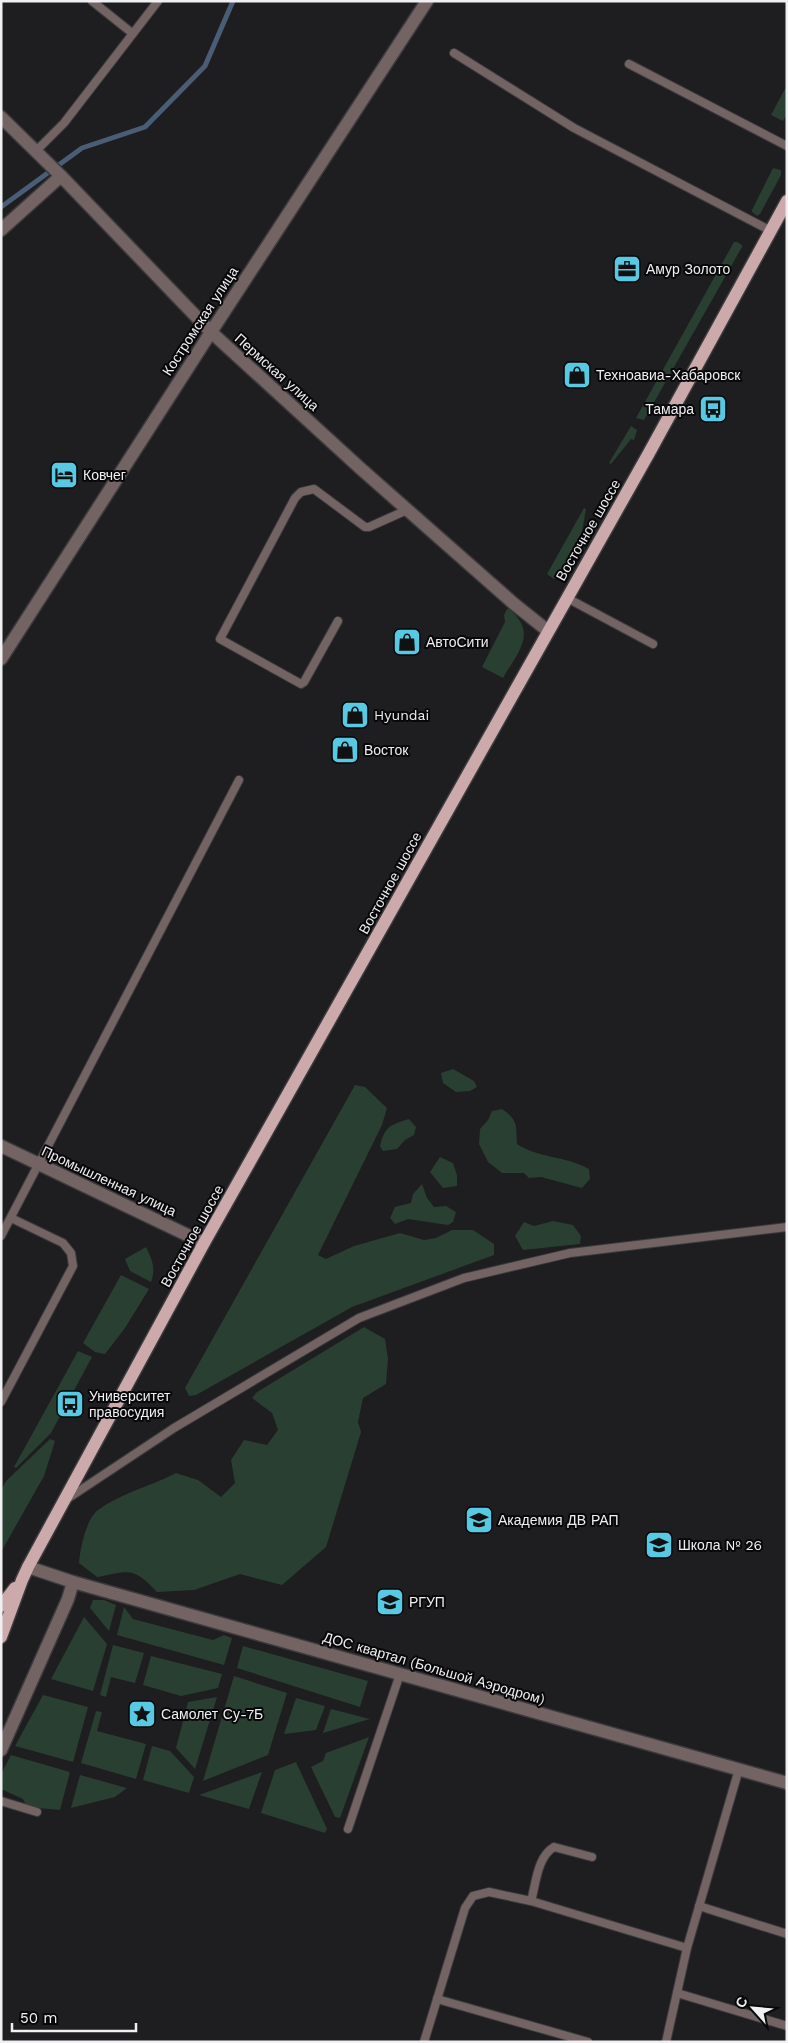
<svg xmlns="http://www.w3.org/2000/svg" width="788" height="2043" font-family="'Work Sans',sans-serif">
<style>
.green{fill:#293f32}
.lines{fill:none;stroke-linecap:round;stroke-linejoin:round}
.stream{stroke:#4a5d77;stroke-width:5}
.service-casing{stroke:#3b3a3d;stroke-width:10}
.minor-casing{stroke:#3b3a3d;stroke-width:15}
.tertiary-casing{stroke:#3b3a3d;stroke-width:15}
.primary-casing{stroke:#3b3a3d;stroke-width:15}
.service{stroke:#736363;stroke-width:8}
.minor{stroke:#736363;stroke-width:12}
.tertiary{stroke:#736363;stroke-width:12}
.primary{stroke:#cca9ab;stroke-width:12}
.labels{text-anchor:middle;stroke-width:4;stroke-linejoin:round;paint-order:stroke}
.poi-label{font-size:14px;fill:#f0eff1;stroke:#080709;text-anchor:start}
.street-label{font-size:14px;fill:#f0eff1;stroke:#080709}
</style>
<rect width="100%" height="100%" fill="#1e1d20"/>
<!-- green -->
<g class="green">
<polygon points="787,85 787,114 783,121 771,115"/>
<polygon points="773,168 781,170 781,175 760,214 757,216 752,212 752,210"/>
<polygon points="734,242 737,242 742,245 742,247 644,420 636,418"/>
<polygon points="631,426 637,430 634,440 631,439 611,464 609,463"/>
<polygon points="584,508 586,509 582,532 559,576 554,579 547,574"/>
<path d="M507,609H510C514,614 522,621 523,628C528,644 510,665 503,678L482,667L505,622L504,615Z"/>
<polygon points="453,1069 474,1081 477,1087 470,1091 456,1092 443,1083 441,1073"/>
<polygon points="355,1085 365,1087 387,1108 382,1125 318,1255 326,1259 354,1246 400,1233 424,1240 436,1238 452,1230 473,1230 494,1244 494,1255 352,1307 196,1395 189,1396 185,1388"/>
<path d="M502,1109C518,1120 516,1125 517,1144C538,1158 566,1156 589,1169L590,1179L582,1188L541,1177L529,1178L524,1173H502L488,1162L479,1144L480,1129L488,1120L492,1111Z"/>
<path d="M409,1119L416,1127L414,1135L405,1140L397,1149L383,1151L380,1146C385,1126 390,1125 409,1119Z"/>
<polygon points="440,1157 453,1163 457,1175 457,1186 443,1188 430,1172"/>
<polygon points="422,1184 427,1198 434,1207 446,1206 456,1212 453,1222 448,1225 408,1219 395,1224 390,1218 395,1207 411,1203 413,1194"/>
<polygon points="553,1221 573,1225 581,1236 580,1244 523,1250 515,1236 524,1222 534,1226"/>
<path d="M146,1247C152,1259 156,1269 151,1282L130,1271L125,1259Z"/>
<polygon points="121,1275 149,1289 125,1328 105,1354 95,1352 83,1343"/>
<path d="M364,1327L385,1339L388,1359L386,1384L363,1398L358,1422L361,1432L326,1547L282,1585L240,1574L194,1590L157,1592C133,1566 129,1571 97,1577L79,1563C80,1549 86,1519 98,1510C121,1493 151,1486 176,1473L198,1480L221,1497L235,1483L231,1460L244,1440L267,1445L278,1430L272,1413L252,1398L257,1392Z"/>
<polygon points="78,1351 92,1357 51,1433 16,1468 14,1467"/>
<polygon points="50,1439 55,1441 44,1476 1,1552 1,1490 6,1481"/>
<polygon points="93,1600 104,1600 116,1605 109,1631 90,1608"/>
<polygon points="124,1607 133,1619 213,1640 224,1635 232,1638 224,1665 117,1635"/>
<polygon points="84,1617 107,1644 93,1691 51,1679"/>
<polygon points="113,1645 144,1653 135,1683 111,1677 106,1697 100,1695"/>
<polygon points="243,1646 368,1681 360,1707 237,1668"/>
<polygon points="151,1656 222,1674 218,1688 181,1696 143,1685"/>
<polygon points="234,1676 287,1693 268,1755 203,1781"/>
<polygon points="43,1695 88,1707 73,1762 15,1746"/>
<polygon points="217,1697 195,1769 176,1748 188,1702"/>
<polygon points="296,1698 325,1706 316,1730 284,1734"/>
<polygon points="331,1709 370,1719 323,1733"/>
<polygon points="96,1711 102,1712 97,1731 146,1744 136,1779 81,1763"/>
<polygon points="369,1737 340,1818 335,1817 311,1767 323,1761 326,1753"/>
<polygon points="152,1746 170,1751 194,1777 189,1793 143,1780"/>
<polygon points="11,1755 70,1772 60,1810 27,1807 23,1799 1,1789 1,1774"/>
<polygon points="296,1762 327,1829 325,1833 261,1813 275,1770"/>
<polygon points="262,1772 249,1809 199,1795"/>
<polygon points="80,1775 127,1788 115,1797 71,1808"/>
</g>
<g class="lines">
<!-- stream -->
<polyline class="stream" points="1,207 82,148 145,127 205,66 233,1"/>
<!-- service casing -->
<g class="service-casing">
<g id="service">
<polyline points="92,1 132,33"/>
<polyline points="454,53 574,128 771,231"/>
<polyline points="629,64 787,146"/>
<polyline points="36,151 64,123 158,1"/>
<polyline points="567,598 653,644"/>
<polyline points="338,621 304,682 301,684 220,639 295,498 301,492 314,489 365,527 369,527 407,510"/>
<polyline points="1,1236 239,780"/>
<polyline points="1,1402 73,1266 71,1253 63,1243 11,1218"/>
<polyline points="67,1499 174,1428 359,1318 464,1278 570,1253 787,1227"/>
<polyline points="1,1801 37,1812"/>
<polyline points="348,1829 400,1674"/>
<path d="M531,1901C536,1884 537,1857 554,1847L592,1857"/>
<polyline points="699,1906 787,1934"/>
<polyline points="677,1993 787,2026"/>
<polyline points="437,1999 588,2042"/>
<polyline points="424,2042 465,1908 473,1896 489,1892 531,1901 687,1948"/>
<polyline points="666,2042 687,1948 739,1769"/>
</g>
</g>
<!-- minor casing -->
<g class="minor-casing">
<g id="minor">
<polyline points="1,117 61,176 211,332 360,468 513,603 548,631"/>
<polyline points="1,230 61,176"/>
<polyline points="1,659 211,332 427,1"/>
<polyline points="28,1567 73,1582 787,1783"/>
<polyline points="1,1750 68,1599 73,1582"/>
</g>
</g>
<!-- tertiary casing -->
<g class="tertiary-casing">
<polyline id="tertiary" points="1,1146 204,1243"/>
</g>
<!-- primary casing -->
<g class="primary-casing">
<g id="primary">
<polyline points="1,1606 15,1588"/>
<polyline points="1,1637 22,1580 28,1567 204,1243 649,453 787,201"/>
</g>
</g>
<!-- service -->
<use href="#service" class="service"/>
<!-- minor -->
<use href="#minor" class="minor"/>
<!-- tertiary -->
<use href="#tertiary" class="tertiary"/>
<!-- primary -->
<use href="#primary" class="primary"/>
</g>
<!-- icons -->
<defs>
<g id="office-square" transform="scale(1.4375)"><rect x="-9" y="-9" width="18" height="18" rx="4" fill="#57c9e2" stroke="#080709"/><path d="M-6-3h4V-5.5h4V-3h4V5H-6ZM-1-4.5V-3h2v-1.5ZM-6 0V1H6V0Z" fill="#111"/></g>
<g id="shop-square" transform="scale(1.4375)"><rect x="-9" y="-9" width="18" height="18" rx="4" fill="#57c9e2" stroke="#080709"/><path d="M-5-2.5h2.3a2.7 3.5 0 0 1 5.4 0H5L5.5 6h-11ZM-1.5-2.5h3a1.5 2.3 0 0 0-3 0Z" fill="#111"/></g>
<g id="bus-square" transform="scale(1.4375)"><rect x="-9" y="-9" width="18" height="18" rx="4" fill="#57c9e2" stroke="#080709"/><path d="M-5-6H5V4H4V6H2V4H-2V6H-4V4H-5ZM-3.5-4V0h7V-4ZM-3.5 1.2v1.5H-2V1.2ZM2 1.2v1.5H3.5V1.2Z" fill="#111"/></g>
<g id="hotel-square" transform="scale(1.4375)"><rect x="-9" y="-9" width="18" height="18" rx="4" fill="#57c9e2" stroke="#080709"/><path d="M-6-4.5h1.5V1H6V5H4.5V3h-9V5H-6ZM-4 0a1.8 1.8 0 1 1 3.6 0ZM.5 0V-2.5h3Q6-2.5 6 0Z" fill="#111"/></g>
<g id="university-square" transform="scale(1.4375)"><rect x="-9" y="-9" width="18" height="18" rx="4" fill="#57c9e2" stroke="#080709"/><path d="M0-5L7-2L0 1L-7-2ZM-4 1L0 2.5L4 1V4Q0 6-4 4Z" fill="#111"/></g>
<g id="school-square" transform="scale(1.4375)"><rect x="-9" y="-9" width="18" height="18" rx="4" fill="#57c9e2" stroke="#080709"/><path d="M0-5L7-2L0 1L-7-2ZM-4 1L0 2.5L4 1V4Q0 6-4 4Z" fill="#111"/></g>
<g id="sight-square" transform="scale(1.4375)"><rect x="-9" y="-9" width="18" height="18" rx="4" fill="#57c9e2" stroke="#080709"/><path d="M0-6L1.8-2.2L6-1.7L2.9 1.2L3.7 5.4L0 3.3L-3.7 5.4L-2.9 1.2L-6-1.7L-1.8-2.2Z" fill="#111"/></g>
</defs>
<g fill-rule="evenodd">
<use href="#office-square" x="627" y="269"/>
<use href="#shop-square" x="577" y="375"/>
<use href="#bus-square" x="713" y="409"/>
<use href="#hotel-square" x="64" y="475"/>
<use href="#shop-square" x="407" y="642"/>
<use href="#shop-square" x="355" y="715"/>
<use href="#shop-square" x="345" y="750"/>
<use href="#bus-square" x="70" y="1404"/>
<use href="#university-square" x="479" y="1520"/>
<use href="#school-square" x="659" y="1545"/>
<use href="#university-square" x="390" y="1602"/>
<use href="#sight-square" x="142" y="1714"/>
</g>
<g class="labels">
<!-- poi labels -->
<g class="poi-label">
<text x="646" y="274">Амур Золото</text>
<text x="596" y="380">Техноавиа-Хабаровск</text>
<text x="694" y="414" text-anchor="end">Тамара</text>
<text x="83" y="480">Ковчег</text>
<text x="426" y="647">АвтоСити</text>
<text x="374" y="720">Hyundai</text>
<text x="364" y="755">Восток</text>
<text x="89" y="1401">Университет<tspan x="89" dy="16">правосудия</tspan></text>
<text x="498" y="1525">Академия ДВ РАП</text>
<text x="678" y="1550">Школа № 26</text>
<text x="409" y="1607">РГУП</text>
<text x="161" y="1719">Самолет Су-7Б</text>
</g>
<!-- street labels -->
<g class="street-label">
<text transform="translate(200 321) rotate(-57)" y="5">Костромская улица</text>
<text transform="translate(277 372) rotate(42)" y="5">Пермская улица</text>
<text transform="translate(588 530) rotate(-60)" y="5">Восточное шоссе</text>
<text transform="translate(390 883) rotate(-61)" y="5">Восточное шоссе</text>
<text transform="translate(109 1181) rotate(25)" y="5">Промышленная улица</text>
<text transform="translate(192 1236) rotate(-61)" y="5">Восточное шоссе</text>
<text transform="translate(434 1668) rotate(16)" y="5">ДОС квартал (Большой Аэродром)</text>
</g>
</g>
<!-- border -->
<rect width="788" height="2043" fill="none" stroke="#f0eff1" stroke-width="5"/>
<!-- north arrow -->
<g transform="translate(753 2008) rotate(297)" stroke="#080709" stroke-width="4" paint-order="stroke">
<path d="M0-4L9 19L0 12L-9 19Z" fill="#f0eff1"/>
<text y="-8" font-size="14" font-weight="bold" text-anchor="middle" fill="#f0eff1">С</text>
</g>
<!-- scale -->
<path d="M12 2023v8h124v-8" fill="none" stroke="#f0eff1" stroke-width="2.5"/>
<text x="20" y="2023" font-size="15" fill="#f0eff1" stroke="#080709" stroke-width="4" paint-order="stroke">50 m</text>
</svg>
